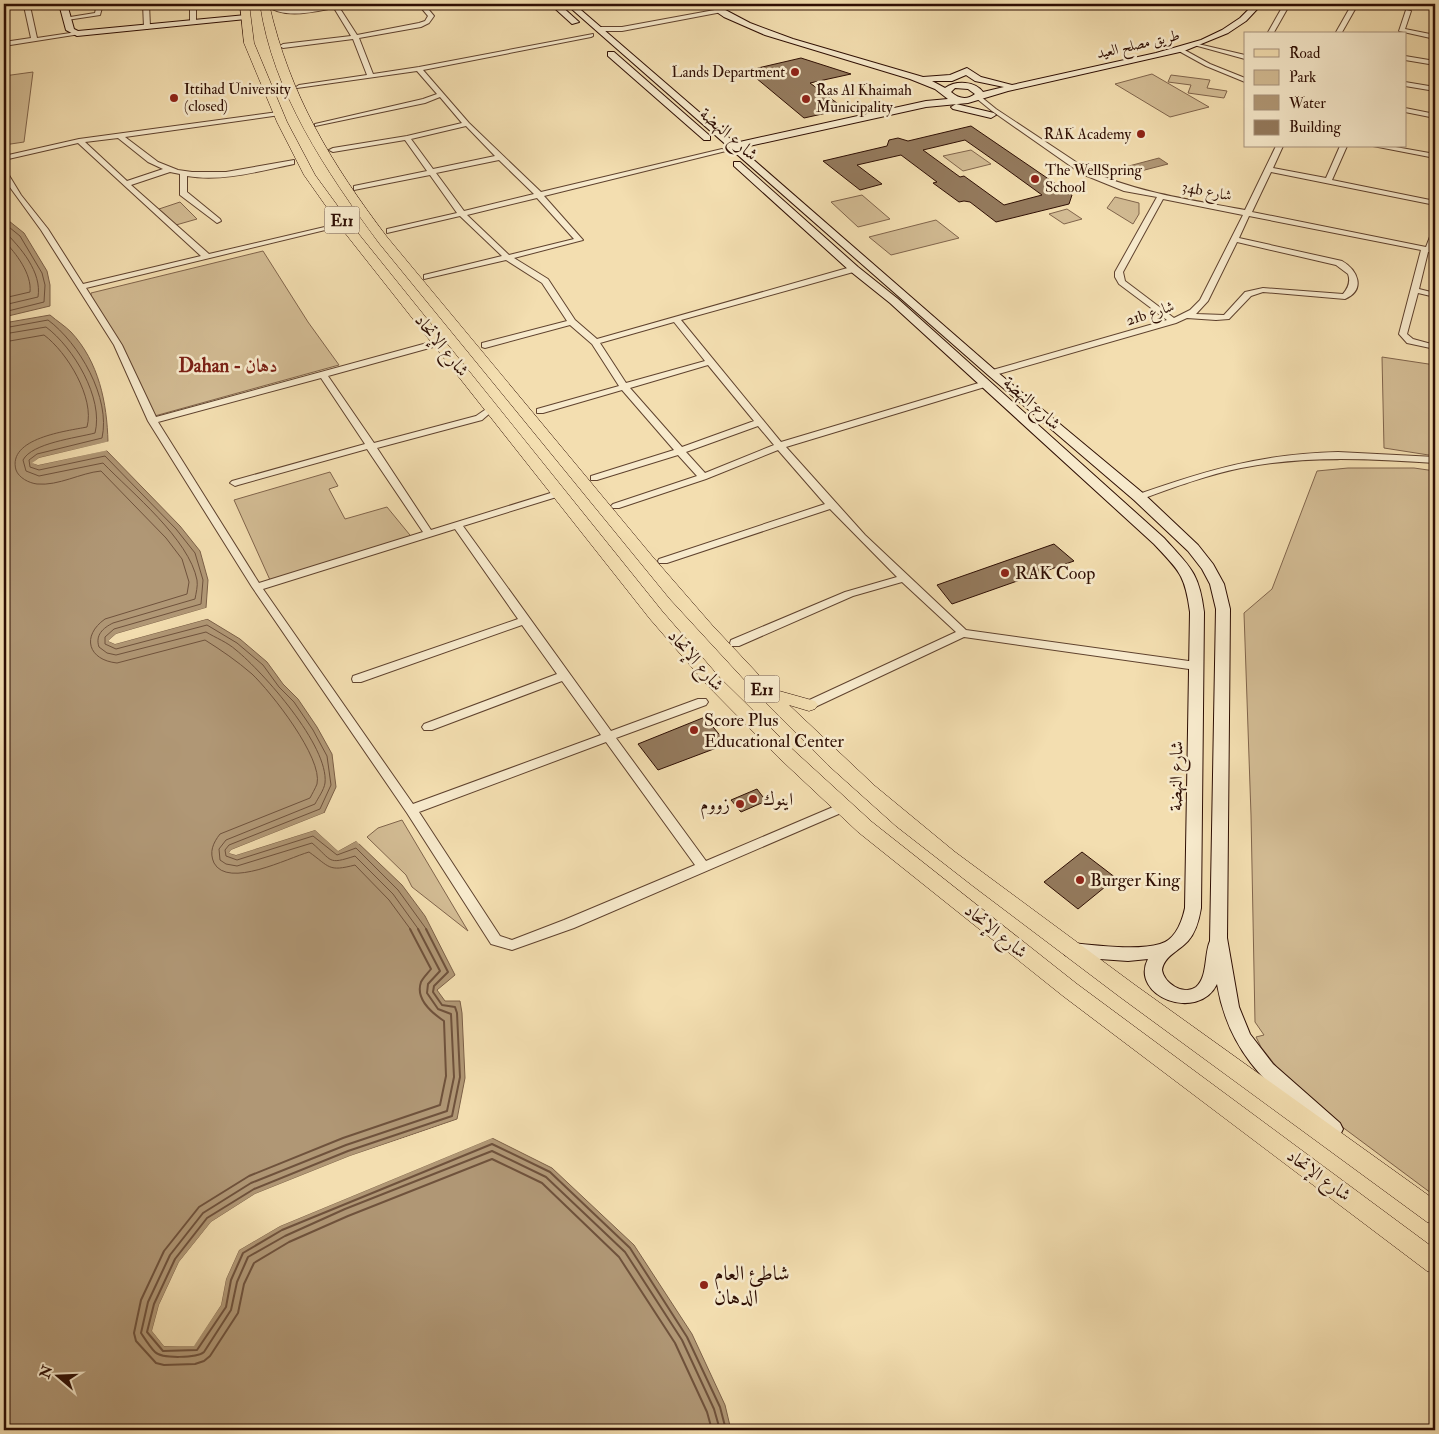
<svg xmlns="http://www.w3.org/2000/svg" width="1439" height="1434" font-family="'IM FELL Double Pica',Amiri,serif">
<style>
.green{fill:#d2bb93;stroke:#80644b}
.water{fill:#b09775;stroke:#7c6047}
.pier{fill:#f3deb0}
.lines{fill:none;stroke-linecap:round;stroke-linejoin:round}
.shore-far1{stroke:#6f523c;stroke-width:1}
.shore{stroke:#6f523c;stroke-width:2}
.building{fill:#947a5d;stroke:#2e0e03;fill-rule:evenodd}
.street-casing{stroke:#5f422e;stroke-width:2}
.secondary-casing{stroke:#2e0e03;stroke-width:2}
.primary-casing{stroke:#2e0e03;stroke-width:1}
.street{fill:#f7eacc;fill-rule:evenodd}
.secondary{fill:#f7eacc;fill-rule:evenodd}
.primary{fill:#f3deb0;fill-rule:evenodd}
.poi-dot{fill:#8f2418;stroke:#f7eacc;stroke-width:2}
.labels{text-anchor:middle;stroke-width:5;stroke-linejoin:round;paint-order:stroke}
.far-street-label{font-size:15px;fill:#2e0e03;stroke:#f7eacc}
.far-poi-label{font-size:15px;fill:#2e0e03;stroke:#f7eacc;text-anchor:start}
.shield{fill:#f7eacc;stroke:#6a503f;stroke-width:1}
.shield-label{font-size:16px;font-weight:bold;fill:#2e0e03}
.street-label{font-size:18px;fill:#2e0e03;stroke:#f7eacc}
.poi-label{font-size:18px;fill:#2e0e03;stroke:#f7eacc;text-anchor:start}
.far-district-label{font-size:19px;font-weight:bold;fill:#7a1f14;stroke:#f7eacc}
.near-poi-label{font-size:21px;fill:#2e0e03;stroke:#f7eacc;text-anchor:start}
</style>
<rect width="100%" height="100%" fill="#f3deb0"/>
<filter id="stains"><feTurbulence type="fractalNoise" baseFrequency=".004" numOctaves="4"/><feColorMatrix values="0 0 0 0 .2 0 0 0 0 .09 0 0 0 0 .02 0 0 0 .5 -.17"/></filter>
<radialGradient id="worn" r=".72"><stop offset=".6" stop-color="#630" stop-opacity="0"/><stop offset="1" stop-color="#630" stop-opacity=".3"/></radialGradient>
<!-- green -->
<g class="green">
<polygon points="33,72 24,142 4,145 4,76"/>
<polygon points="1152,74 1209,107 1170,117 1115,84"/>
<polygon points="1171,75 1210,80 1207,88 1227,91 1224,98 1188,93 1191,85 1168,82"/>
<polygon points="971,150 991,164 963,171 943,156"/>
<polygon points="862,195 890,219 858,227 831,202"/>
<polygon points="1115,197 1139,203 1139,214 1133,224 1107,208"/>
<polygon points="180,202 197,219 176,225 159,209"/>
<polygon points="1067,209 1082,219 1064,224 1049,214"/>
<polygon points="936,220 959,238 891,255 869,237"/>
<polygon points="263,251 308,322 339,365 151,417 111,338 91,305 91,293"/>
<polygon points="1382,357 1435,365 1435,456 1384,448"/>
<polygon points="1348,468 1414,468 1435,471 1435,1196 1298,1094 1261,1047 1256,1037 1264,1035 1255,1022 1251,815 1244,613 1272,589 1317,471"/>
<polygon points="330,472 338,486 329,489 345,519 387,507 414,540 270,580 234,500"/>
<polygon points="402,820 468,931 412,887 406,875 367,837 378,828"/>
</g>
<!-- water -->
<g class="water">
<polygon points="1159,158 1168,164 1133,173 1125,167"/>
<polygon points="4,217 24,233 47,271 50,285 50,306 4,317"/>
<path d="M50,315C57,321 65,326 71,332C99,362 107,403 108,442L39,458L33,463L38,465L106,450L180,526L200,551L208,580L206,608L116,634L108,641L115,644L207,619L240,639L267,662L283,684L298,699L317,727L332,754L336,787L324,813L231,850L229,853L236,855L315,830L338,851L356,841L402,885L425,916L455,975L437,990L445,1001H460L462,1013L465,1078L457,1119L350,1156L255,1194L211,1222L179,1262L159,1305L152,1331L164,1346L194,1345L221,1305L226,1279L239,1250L280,1226L492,1138L552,1168L634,1245L692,1334L725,1405L731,1430H4V323Z"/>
</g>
<!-- pier -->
<g class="pier">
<polygon points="110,441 109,444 38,462 105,448 109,450 38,465 32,463 39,458"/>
<polygon points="209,607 207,610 118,636 112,640 115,641 206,617 210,618 115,644 108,641 116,634"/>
<polygon points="324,813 327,813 325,815 233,852 315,828 339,848 355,838 361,842 359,844 356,841 338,851 315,830 236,855 229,853 231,850"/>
<polygon points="460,1119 458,1122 351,1158 257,1196 212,1224 181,1263 161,1306 155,1330 165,1343 193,1343 219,1304 224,1278 237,1248 279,1223 339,1197 491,1136 495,1137 280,1226 239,1250 226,1279 221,1305 194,1346 164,1346 152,1331 159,1305 179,1262 211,1222 255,1194 350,1156"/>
</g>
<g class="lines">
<!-- shore-far1 -->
<g class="shore-far1">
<polyline points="4,223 20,236 42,273 45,285 44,302 4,312"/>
<path d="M4,231C21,248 42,272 38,297L4,305"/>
<path d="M4,241C16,253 32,274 30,292L4,298"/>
<path d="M4,328L48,320C79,343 111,398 102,438L37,454L29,460L30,467L39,470L105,456L176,529L195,553L203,580L201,604L114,629L105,637V644L116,649L207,625L237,643L263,665L279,687L294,702L313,730L327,756L331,785L320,809L229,845L225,850L226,856L237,860L313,836L337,855L356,848L398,890L427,930"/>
<path d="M4,334L46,327C73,347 104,398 95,433C76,438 32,443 23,460L26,471L39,476L103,463C132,493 189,539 197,580C198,586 196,593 195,599L113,623C103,628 95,635 99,647L107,653L116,655L206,632C216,638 227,642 236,650C263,672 329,746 325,783C324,790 318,798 315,804L226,840L219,849L220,860L226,864L237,866L312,843C333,861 327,865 355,856L393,894L419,930"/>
<path d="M4,342L44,335C67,352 95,398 87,427C67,431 7,438 16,470C19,478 29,483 37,484C59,486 80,473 101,471L166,538L182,559L189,582L187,594L105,619C81,636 88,660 117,663L205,640C221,650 237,661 252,674C271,692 323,758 317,784C315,789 312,794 310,798L220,834C213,843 209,852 214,863C228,889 288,858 309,852C330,867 328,872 355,865L389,900L411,930"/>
</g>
<!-- shore -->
<g class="shore">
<path d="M410,929L431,969C428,973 423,978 421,982C415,999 432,1013 444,1021L446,1076L440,1105L343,1138L249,1176L199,1207L164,1251L141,1300L134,1333L136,1341L156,1363L164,1365L195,1364L204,1361L210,1356L238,1313L244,1284L254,1263L289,1242L348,1216L492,1159L542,1183L619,1257L675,1343L707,1412L712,1430"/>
<path d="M418,929L440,971L428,984L427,993L438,1009L451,1014L454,1077L447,1111L346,1145L251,1183L203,1213L170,1255L148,1302L141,1333C145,1339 150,1347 155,1352C162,1359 197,1358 204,1352L231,1310L237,1282L248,1257L285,1236L345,1209L492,1151L546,1177L625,1252L682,1340L714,1409L720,1430"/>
<polyline points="426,929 448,972 434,986 433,992 442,1005 455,1007 457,1013 460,1077 452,1116 348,1151 254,1189 207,1218 175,1259 154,1304 147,1332 163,1351 197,1350 226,1307 231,1280 243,1253 282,1230 492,1144 550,1172 630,1248 687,1337 720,1407 726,1430"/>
</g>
</g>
<!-- building -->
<g class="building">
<polygon points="801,58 851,74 810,83 845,109 804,118 750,73 758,68"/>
<path d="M971,126L1072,195L1069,204L996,222L970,202L964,201L959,202L933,183L937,182L901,155L857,165L882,184L860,190L823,161L887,146L889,140L898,138L908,141ZM965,140L1002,166L1042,195L1004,205L964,176L960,177L923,150Z"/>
<polygon points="1054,544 1074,561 952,604 937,585"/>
<polygon points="705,717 727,744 658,770 638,744"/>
<polygon points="757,789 766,801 741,812 731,800"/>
<polygon points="1082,852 1116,878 1078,909 1044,882"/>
</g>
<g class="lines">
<!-- street casing -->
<g class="street-casing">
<g id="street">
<polygon points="27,4 30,6 37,38 77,32 80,34 4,46 4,42 31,38 24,6"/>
<polygon points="97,4 103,4 100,15 67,20 64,18 95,13"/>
<polygon points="143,4 149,4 150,27 147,29 144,27"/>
<polygon points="190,4 196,4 196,22 193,24 190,22"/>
<path d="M265,4C275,3 284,10 296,9C315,9 333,4 352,4L339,7L357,35L419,23L425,21L428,16L418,4H424L434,16L429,23L421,27L359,38L373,74L419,67L593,34V36L591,37L423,70L469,123L541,192L722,149L726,151L544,196L583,240L514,258L548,279L575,320L597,339L851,267H857V271L681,320L781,442L982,382H988V386L786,447L865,535L966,630L1196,662L1200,663L1201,666L1200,669L1196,670L964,637L813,708H805L803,705L805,702L956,632L902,582L853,596L739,646H731L730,643L731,640L845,592L897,577L830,509L667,563H659L658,561L659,559L825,504L778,450L706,479L619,508H613L611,506L613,504L697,476L678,455L597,480H591V476L674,450L622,390L543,413H537V409L619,386L592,344L570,325L485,348L482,347V343L567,321L542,283L506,260L424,279V275L502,256L460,216L387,233V229L457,213L430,175L354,190V186L427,171L405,140L333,152L329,150L333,148L407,136L462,123L440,97L425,103L315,126V124L423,99L437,94L417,71L297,88L296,87L299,85L367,75L353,39L283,48L280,46L283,44L351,36L334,8C313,12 282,20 265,4ZM466,126L495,156L433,169L411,139ZM499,160L534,194L464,211L436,173ZM537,198L574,239L509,255L467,215ZM674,322L705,361L626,383L600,343ZM708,365L754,421L682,447L630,388ZM758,426L774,445L705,473L686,452Z"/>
<polygon points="1284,4 1290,4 1273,34 1267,34"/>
<polygon points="1352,4 1358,4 1341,34 1335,34"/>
<polygon points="720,9 723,11 722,12 622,31 598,31 595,29 598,27 622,27"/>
<polygon points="1406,10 1411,11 1405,29 1435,35 1435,39 1399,31"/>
<polygon points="1194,43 1245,55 1245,59 1194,45"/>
<polygon points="1179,47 1210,64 1245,78 1245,82 1206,66 1177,50 1176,49"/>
<polygon points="1405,56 1435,61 1435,65 1405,60"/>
<polygon points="1405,82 1435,87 1435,91 1405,86"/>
<path d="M976,96H980L996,109L1088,170C1137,193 1192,200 1245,210L1276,146H1283L1273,168L1326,178L1340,146H1347L1332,180L1435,201V205L1271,172L1252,212L1426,247L1431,234L1435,232L1434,248L1435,249V253L1428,252L1419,289L1435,293V297L1418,293L1407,334L1413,339L1435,345V349L1407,343L1399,334L1421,250L1249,216L1239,238L1342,261C1358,270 1366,290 1345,299L1263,292L1251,296L1229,319L1216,320L1187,318L1176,323L995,375H989V371L1167,320L1119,284L1115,277V272L1157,197L1124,191L1082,174L992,111L976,98ZM1163,199L1243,215L1200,300L1190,310L1174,318L1125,281L1123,272ZM1237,242L1336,265L1348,274C1351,282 1348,288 1343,294L1263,288L1245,292L1224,315L1196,314L1208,301Z"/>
<polygon points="1405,108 1435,114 1435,118 1405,112"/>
<path d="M278,112L280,113V115L125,137L158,162L178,170L192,172H226L294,160V164C260,171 222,182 187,176V192L220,219L221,221L217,223L180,195V174L170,172L131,185L209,254L346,222L350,224L86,288L122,345L156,417L438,340H444V344L328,376L374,443L476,416L492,405L496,408L482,420L377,448L431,530L557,491H563V495L463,526L611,731L698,699H706L708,702L706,705L616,738L706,861L840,804H848L850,807L848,810L574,928L512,950L491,944L407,813L252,587L148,421L114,345L41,230L4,179V172H7L21,195L48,229L83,284L201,256L78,143L4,160V156L79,139ZM118,138L148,162L163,169L127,181L85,142ZM321,378L365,444L232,481L230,483L235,486L238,485L367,449L423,532L259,583L158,422ZM455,529L518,619L353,676L352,679L353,682H361L522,625L557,674L424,724L422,727L424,730H432L562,681L601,735L413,804L263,589ZM606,742L695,865L564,920L512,940L500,936L419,812Z"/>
<polygon points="1373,146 1390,146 1435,154 1435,158"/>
<path d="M1338,452L1435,457V463C1370,459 1306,455 1241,468C1207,475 1175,487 1142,499H1136L1134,497L1136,495C1207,470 1261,454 1338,452Z"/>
</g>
</g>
<!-- secondary casing -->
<g class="secondary-casing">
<g id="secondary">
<polygon points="59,4 67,4 74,29 78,31 246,15 250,17 246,19 77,36 66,30"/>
<polygon points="550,4 559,4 579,22 572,24"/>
<path d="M566,4H574L735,143L926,101L948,99L935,89L910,79L765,35L724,17L705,4H714L750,23L793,39L923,77L950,75L967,68L981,77L1012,85L1156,53L1201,40L1222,30L1240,18L1254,4H1262L1246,21L1228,33L1184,51L1008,91L968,103L926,107L740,148L996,371L1144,494L1198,545L1213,564L1224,584L1230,609L1227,938L1239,1007L1250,1034L1273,1064L1340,1123L1343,1129L1340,1135L1333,1138L1326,1135C1273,1088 1230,1059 1217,984C1198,1023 1129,996 1148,959L1128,961L1071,957L1065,955L1062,950L1065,945L1071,943C1096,945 1136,951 1160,944C1175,940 1182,922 1185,908L1190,612C1185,574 1179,571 1154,544L890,303L850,271L734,166V162H740L858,267L898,299L1164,538C1190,567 1199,572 1204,612L1201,908C1199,920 1196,932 1188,941C1179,951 1164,956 1162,970C1164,983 1183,996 1196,987C1208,977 1204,954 1210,941L1216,609L1210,584L1202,569L1188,551L1134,500L988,375ZM966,75L975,81L1004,87L983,92C975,81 956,80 945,88L932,81H952ZM955,88L968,89L975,94C967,100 959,99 951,92Z"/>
<polygon points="608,52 614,52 710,136 710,140 704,140 608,56"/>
<polygon points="956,104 994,113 996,115 991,118 953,109 951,107"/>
</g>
</g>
<!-- primary casing -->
<g class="primary-casing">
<g id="primary">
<polygon points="240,4 249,4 254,43 287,122 315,175 353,227 662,611 720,678 790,747 872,822 1077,984 1435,1249 1435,1274 1427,1271 1063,996 858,832 778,757 708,686 650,619 345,233 304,175 277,122 244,43"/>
<path d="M260,4H269C290,96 331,163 387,237L652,556L712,625L772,689L815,701L818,705L815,709L809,711L789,705L875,786L955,852L1135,985L1435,1200V1225L1427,1222L1120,997L973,886L896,826L828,765L763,700L670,599L379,243C326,171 273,93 260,4Z"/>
</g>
</g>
<!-- street -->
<use href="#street" class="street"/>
<!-- secondary -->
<use href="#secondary" class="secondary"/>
<!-- primary -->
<use href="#primary" class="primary"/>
</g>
<!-- markers -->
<g class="poi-dot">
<circle cx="795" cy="72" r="5"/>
<circle cx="174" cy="98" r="5"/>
<circle cx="806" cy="99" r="5"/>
<circle cx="1141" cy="134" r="5"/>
<circle cx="1035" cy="179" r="5"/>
<circle cx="1005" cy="573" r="5"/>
<circle cx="694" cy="730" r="5"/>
<circle cx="753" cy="799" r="5"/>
<circle cx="740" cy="804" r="5"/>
<circle cx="1080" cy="880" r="5"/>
<circle cx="704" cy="1285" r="5"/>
</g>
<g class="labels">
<!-- far-street labels -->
<g class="far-street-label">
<text transform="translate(1138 44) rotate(-13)" y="5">طريق مصلح العيد</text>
<text transform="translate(1207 191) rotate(11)" y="5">34b شارع</text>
<text transform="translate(1150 313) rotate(-18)" y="5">21b شارع</text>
</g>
<!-- far-poi labels -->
<g class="far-poi-label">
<text x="785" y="77" text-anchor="end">Lands Department</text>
<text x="184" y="94">Ittihad University<tspan x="184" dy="17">(closed)</tspan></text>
<text x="816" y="95">Ras Al Khaimah<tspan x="816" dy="17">Municipality</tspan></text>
<text x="1131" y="139" text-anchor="end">RAK Academy</text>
<text x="1045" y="175">The WellSpring<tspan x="1045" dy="17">School</tspan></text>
</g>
<!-- shield labels -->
<g class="shield">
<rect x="324.5" y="206.5" width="35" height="27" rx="4"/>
<rect x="744.5" y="675.5" width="35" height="27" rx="4"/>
</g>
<g class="shield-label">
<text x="342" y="226">E11</text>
<text x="762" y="695">E11</text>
</g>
<!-- street labels -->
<g class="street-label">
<text transform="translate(729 134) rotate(41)" y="6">شارع النهضة</text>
<text transform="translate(442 345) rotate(51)" y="6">شارع الإتحاد</text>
<text transform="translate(1032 403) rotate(42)" y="6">شارع النهضة</text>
<text transform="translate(696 660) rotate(49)" y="6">شارع الإتحاد</text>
<text transform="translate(1176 776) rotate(-89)" y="6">شارع النهضة</text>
<text transform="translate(996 931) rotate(39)" y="6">شارع الإتحاد</text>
<text transform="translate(1319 1175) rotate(36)" y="6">شارع الإتحاد</text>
</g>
<!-- poi labels -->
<g class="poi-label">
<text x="1015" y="579">RAK Coop</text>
<text x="704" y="726">Score Plus<tspan x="704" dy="21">Educational Center</tspan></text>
<text x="763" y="805">اينوك</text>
<text x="730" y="810" text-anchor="end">زووم</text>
<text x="1090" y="886">Burger King</text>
</g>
<!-- far-district labels -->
<g class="far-district-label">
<text x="228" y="372">Dahan - دهان</text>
</g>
<!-- near-poi labels -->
<g class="near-poi-label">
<text x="714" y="1280">شاطئ العام<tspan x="714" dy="24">الدهان</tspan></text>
</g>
</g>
<!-- margin -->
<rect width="1439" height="1434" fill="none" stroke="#f3deb0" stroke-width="20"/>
<rect x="5" y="5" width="1429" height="1424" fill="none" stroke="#2e0e03" stroke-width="2.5"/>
<rect x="10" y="10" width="1419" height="1414" fill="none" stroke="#2e0e03"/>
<!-- legend -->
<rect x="1244" y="32" width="162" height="115" fill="#f7eacc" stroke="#a7927c"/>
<rect x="1254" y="49" width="25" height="8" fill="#f3deb0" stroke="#a7927c"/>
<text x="1289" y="58" font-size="15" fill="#2e0e03">Road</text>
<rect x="1254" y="70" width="25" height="15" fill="#d2bb93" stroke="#a7927c"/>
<text x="1289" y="82" font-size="15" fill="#2e0e03">Park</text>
<rect x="1254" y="95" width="25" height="15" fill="#b09775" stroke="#a7927c"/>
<text x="1289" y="108" font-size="15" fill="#2e0e03">Water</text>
<rect x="1254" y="120" width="25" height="15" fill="#947a5d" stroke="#a7927c"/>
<text x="1289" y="132" font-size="15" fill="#2e0e03">Building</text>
<!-- north arrow -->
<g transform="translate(58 1376) rotate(289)" stroke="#f7eacc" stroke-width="4" paint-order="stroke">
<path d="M0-4L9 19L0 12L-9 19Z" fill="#2e0e03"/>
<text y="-8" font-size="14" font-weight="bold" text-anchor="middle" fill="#2e0e03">N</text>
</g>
<rect width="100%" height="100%" filter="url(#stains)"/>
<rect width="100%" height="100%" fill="url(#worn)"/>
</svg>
